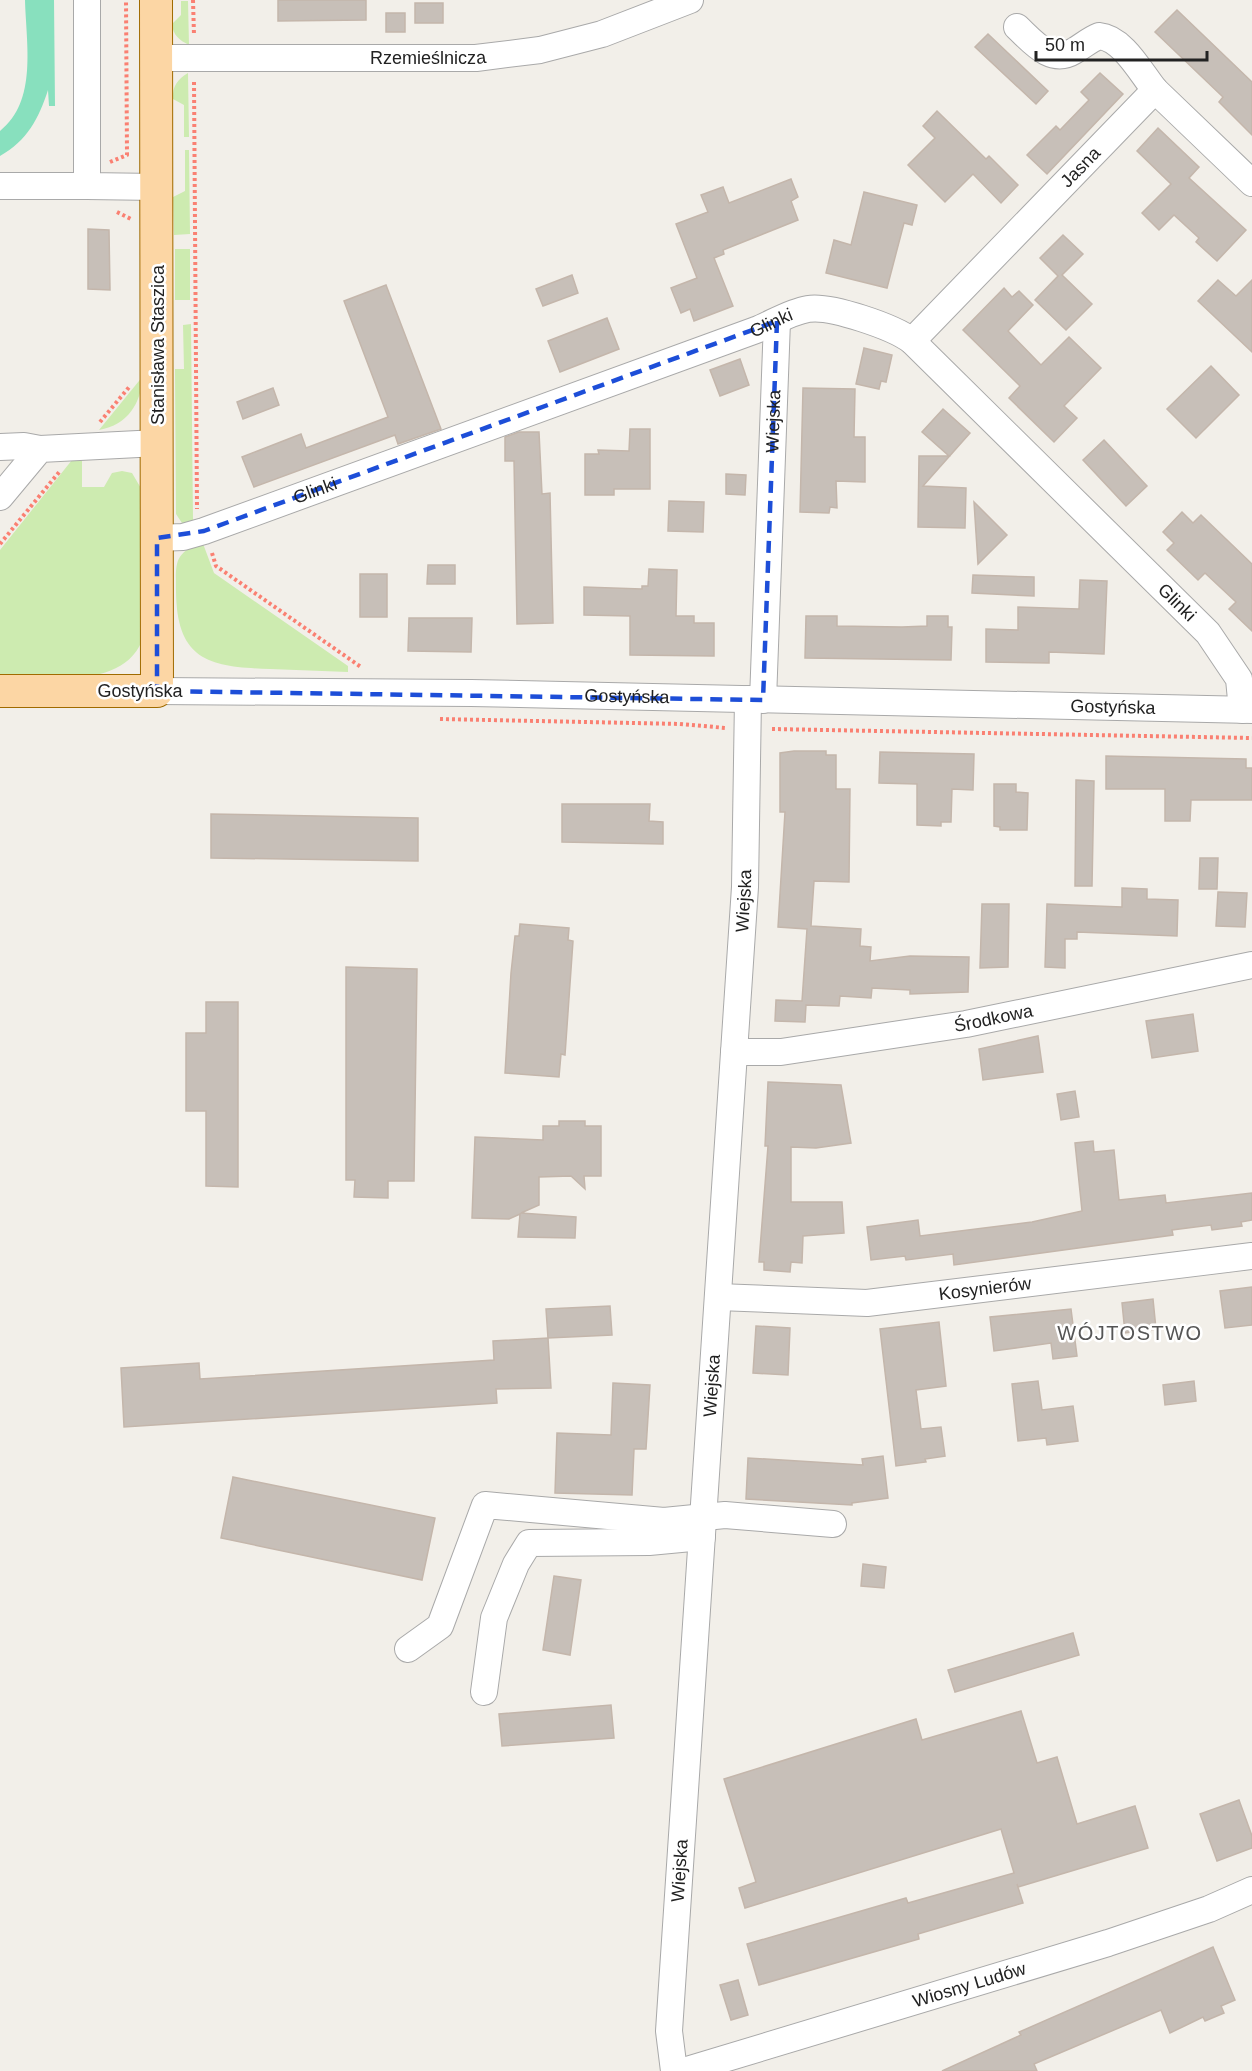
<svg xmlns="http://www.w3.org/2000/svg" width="1252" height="2071" font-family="Arial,sans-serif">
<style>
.grass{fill:#cdebb0}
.pitch{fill:#88e0be}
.building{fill:#c7bfb8;stroke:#c4b6ab;stroke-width:1.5}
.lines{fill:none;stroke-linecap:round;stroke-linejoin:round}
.minor-casing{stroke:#a9a9a9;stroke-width:28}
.major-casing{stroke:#a06b00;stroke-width:34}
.path{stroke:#fa8072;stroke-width:4;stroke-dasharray:3 3;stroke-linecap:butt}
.minor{stroke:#fff;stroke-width:26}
.major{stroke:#fcd6a4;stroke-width:32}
.marked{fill:none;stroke:#1d4ed8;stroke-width:4.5;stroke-dasharray:12 8;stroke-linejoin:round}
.labels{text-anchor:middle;stroke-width:5;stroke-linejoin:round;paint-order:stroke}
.street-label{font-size:18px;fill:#222;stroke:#fff}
.neighbourhood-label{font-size:20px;letter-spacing:1.5px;fill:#555;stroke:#fff}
</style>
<rect width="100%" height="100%" fill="#f2efe9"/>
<!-- grass -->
<g class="grass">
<path d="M181,1H188L189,45C179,40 173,35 172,24L181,15Z"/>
<path d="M188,73L189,137H184V105L173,99C172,86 178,79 188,73Z"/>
<polygon points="185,150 189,150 190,234 174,235 173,197 185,191"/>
<rect x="175" y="249" width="15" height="51"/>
<polygon points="191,324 193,519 197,528 184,526 176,514 175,369 184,369 183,325"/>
<path d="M143,376C141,403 128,425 99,430Z"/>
<path d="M72,460H82V487H104L112,473L122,471L132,473L142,490V641C120,692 44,675 0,674V550Z"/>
<path d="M202,541L214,573L348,666V672C322,671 296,670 270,669C210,667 177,661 176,592C176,562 173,555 202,541Z"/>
</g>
<!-- pitch -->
<path class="pitch" d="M25,0H54L55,106H49L48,90C39,118 27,141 0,156V131C38,101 26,43 25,0Z"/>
<!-- building -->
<g class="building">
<polygon points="278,0 366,0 366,20 278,21"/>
<rect x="415" y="3" width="28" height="20"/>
<polygon points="1177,10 1252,82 1252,135 1219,102 1223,97 1155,32"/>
<rect x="386" y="13" width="19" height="19"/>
<polygon points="988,34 1048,91 1036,104 975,47"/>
<polygon points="1100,73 1123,94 1047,174 1027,155 1056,126 1060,130 1089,100 1081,92"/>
<polygon points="937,111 986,159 989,156 1018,185 1001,203 973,174 945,202 908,165 935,138 923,126"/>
<polygon points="1158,128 1199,167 1189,178 1246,230 1217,261 1196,242 1199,238 1174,215 1159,230 1142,213 1171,184 1137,151"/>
<polygon points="791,179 798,197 791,201 798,220 723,250 724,254 714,258 733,306 694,321 690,309 681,313 671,288 697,278 676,224 708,212 701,195 723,187 729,203"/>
<polygon points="864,192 917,205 912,225 904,223 887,288 826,273 834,240 851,245"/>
<polygon points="88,229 109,230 110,290 88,289"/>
<polygon points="1063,235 1083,254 1062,275 1092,304 1066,330 1035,300 1058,276 1040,258"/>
<polygon points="572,275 578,293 543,306 536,289"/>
<polygon points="1218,280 1236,296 1252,280 1252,352 1198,301"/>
<polygon points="386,285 441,429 398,444 395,435 254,487 242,457 301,434 306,448 388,417 344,301"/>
<polygon points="1004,288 1012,297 1019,291 1033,305 1008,331 1041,365 1069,337 1101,368 1064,406 1077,418 1054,442 1009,398 1020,386 963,330"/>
<polygon points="607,318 619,349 560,372 548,341"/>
<polygon points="864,348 892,355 886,382 881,381 879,389 856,384"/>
<polygon points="740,359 749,385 720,396 710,370"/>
<polygon points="1211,366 1239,395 1196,438 1167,409"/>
<polygon points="273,388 279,405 243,419 237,402"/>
<polygon points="803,388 855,389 854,437 865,437 865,482 836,481 837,508 830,507 829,513 800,512"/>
<polygon points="943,409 970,433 923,486 966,488 965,528 918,527 919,456 949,456 922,432"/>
<polygon points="630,429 650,429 650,489 614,489 614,495 585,495 585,454 599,454 598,450 629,451"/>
<polygon points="519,432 539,432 542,494 550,493 553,623 517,624 514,461 505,461 505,437"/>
<polygon points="1104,440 1147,486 1126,506 1083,460"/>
<polygon points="726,474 746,475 745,495 726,494"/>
<polygon points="669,501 704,502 703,532 668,531"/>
<polygon points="974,502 1007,535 978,564"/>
<polygon points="1182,512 1193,523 1201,515 1252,564 1252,631 1229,609 1236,602 1205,573 1198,580 1167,550 1174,543 1163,532"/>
<polygon points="428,565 455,565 455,584 427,584"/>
<polygon points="649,569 677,570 676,616 694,616 694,623 714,623 714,656 630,655 630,616 584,615 584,587 642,589 642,586 648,586"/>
<rect x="360" y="574" width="27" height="43"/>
<polygon points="973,575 1034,577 1034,596 972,593"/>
<polygon points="1080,580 1107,581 1104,654 1049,652 1049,663 986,662 986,629 1018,630 1018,607 1079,609"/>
<polygon points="806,616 837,616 837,626 902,627 927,626 927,616 948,616 948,627 952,627 951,660 805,658"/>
<polygon points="409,618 472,618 471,652 408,651"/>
<polygon points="794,751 826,751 826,755 836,755 836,789 850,789 849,882 814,881 811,926 861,929 860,946 871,947 870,961 910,956 969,957 968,992 910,994 910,990 872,988 871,998 840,996 839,1006 806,1005 805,1022 775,1021 776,1000 802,1001 807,929 778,927 785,812 780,812 780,753"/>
<polygon points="880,752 974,754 973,790 952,789 951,822 941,822 941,826 917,825 917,784 879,783"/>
<polygon points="1106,756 1246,759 1246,768 1252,768 1252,800 1191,800 1190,821 1165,821 1165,789 1106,789"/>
<polygon points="1076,780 1094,781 1092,886 1075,886"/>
<polygon points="994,784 1016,784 1016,792 1028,793 1027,830 1000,830 1000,827 994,826"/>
<polygon points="562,804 650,804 649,821 663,822 663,844 562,842"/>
<polygon points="211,814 418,818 418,861 211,858"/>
<polygon points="1200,858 1218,858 1217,889 1199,889"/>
<polygon points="1122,888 1147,889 1147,899 1178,900 1177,936 1077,932 1077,939 1065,939 1065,968 1045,967 1047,904 1122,907"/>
<polygon points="1218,892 1247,893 1245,927 1216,926"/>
<polygon points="982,904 1009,904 1008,967 980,968"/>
<polygon points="520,924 569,928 568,940 573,941 565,1055 561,1054 559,1077 505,1073 511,973 515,936 519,936"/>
<polygon points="346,967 417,969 414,1181 388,1181 388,1198 354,1197 355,1180 346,1180"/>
<polygon points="206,1002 238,1002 238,1187 206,1186 206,1111 186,1111 186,1033 206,1033"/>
<polygon points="1193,1014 1198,1051 1152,1058 1146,1021"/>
<polygon points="1038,1036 1043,1072 983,1080 979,1049"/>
<polygon points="768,1082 841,1085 851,1143 816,1148 791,1147 791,1202 842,1202 844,1233 803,1236 802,1263 791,1262 790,1272 764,1270 764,1262 759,1262 768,1146 765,1146"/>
<polygon points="1075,1091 1079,1117 1061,1120 1057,1094"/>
<polygon points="559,1121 585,1121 585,1126 601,1126 601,1176 584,1176 585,1189 571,1176 539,1177 539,1205 521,1213 576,1217 575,1238 518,1237 520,1214 509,1219 472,1218 475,1137 543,1140 543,1126 559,1126"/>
<polygon points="1093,1141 1094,1152 1114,1150 1119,1200 1165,1195 1166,1203 1252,1193 1252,1220 1241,1222 1242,1226 1212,1230 1211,1225 1172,1230 1173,1235 954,1265 953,1254 906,1260 905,1256 871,1260 867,1227 918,1220 920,1236 1032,1222 1082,1211 1075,1143"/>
<polygon points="1252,1287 1252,1325 1225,1328 1220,1291"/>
<polygon points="1153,1299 1156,1329 1125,1333 1122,1303"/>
<polygon points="610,1306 612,1335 548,1338 546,1309"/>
<polygon points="1071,1309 1077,1356 1053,1359 1051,1343 994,1351 990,1317"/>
<polygon points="939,1322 946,1386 916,1390 921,1429 941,1427 945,1456 925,1459 926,1462 896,1466 880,1329"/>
<polygon points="756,1326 790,1328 788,1375 753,1373"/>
<polygon points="548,1338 551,1388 496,1389 497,1403 124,1427 121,1368 199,1363 200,1379 494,1360 493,1341"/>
<polygon points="1038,1381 1042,1410 1073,1406 1078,1441 1047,1445 1046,1438 1018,1441 1012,1384"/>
<polygon points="1194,1381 1196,1401 1165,1405 1163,1385"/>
<polygon points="613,1383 650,1385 646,1449 634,1449 632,1495 555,1493 557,1433 611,1435"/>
<polygon points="883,1456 888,1498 852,1503 852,1505 746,1499 748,1458 863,1465 862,1459"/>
<polygon points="233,1477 435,1518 422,1580 221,1538"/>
<polygon points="863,1564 886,1567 884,1588 861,1586"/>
<polygon points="554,1576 581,1580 570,1655 543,1650"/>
<polygon points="1073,1633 1079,1655 955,1692 948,1670"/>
<polygon points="611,1705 614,1738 502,1746 499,1714"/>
<polygon points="1021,1711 1037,1763 1057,1757 1077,1824 1135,1806 1148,1848 1018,1887 1017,1884 1023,1903 918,1934 919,1939 759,1985 747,1944 906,1898 908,1903 1014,1873 1001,1829 745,1908 739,1888 756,1882 724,1779 916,1719 922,1740"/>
<polygon points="1239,1800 1252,1836 1252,1848 1217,1861 1200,1814"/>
<polygon points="1213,1947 1235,2000 1221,2006 1224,2013 1205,2021 1203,2017 1170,2033 1161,2010 1034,2064 1037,2071 942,2071 1021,2035 1019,2032"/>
<polygon points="738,1980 748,2015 731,2020 720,1985"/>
</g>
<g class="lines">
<!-- minor casing -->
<g class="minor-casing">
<g id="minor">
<polyline points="87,0 87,186 157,187"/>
<path d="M1017,27C1033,42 1051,65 1074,51C1083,46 1089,40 1099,36C1123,38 1141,73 1155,90"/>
<path id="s1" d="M156,58H476L540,50L602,34L690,0"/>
<polyline points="0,186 87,186"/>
<path id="s2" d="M912,341L1155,90L1252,183"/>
<polyline points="0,447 24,446 40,449"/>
<polyline points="0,497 40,449 158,443"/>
<path id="s3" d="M157,538L183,537L204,531L756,330C773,323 790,312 808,309C830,305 894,327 912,341L1208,633L1239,679L1242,710"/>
<path id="s4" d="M157,691L471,693L1252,710"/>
<path id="s5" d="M763,700L777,321"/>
<path id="s6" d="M734,1052H781L966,1024L1252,965"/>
<path id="s7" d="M718,1297L867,1303L1252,1256"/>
<polyline points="408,1649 440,1626 485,1505 664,1521 725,1515 833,1524"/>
<polyline points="484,1692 494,1618 516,1564 529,1543 649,1542 702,1537"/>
<path id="s8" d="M674,2071L669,2031L745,887L748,699"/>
<path id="s9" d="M684,2071L1108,1943L1209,1909L1252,1890"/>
</g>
</g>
<!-- major casing -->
<g class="major-casing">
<polyline id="major" points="0,691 157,691 156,0"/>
</g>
<!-- path -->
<g class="path">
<polyline points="193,0 194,35"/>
<polyline points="194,82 197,509"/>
<polyline points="110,162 127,155 126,0"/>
<polyline points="117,212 131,219"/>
<polyline points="100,422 130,386"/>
<polyline points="0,544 60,471"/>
<polyline points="212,553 216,566 361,667"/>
<polyline points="440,719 680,724"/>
<polyline points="680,724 726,728"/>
<polyline points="772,729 1252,738"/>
</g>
<!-- minor -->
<use href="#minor" class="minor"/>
<!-- major -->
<use href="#major" class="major"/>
</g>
<!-- marked area -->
<path class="marked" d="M777,321L763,700L157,691V538L204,531Z"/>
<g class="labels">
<!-- street labels -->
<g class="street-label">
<text dy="6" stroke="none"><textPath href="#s1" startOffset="272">Rzemieślnicza</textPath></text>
<text dy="6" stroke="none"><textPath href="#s2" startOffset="242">Jasna</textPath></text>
<text dy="6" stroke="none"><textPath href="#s3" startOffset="652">Glinki</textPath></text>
<text transform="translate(158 345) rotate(-90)" y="6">Stanisława Staszica</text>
<text dy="6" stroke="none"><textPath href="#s5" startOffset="279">Wiejska</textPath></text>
<text dy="6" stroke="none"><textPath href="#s3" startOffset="166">Glinki</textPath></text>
<text dy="6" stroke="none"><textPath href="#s3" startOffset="1174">Glinki</textPath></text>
<text x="140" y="697">Gostyńska</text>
<text dy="6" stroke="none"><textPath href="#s4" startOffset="470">Gostyńska</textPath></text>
<text dy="6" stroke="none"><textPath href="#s4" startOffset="956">Gostyńska</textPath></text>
<text dy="6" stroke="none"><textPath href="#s8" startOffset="1173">Wiejska</textPath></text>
<text dy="6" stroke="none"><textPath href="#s6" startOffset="262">Środkowa</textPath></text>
<text dy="6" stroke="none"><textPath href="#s7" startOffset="268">Kosynierów</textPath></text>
<text dy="6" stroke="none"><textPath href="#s8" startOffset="687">Wiejska</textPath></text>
<text dy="6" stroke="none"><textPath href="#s8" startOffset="201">Wiejska</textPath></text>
<text dy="6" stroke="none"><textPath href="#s9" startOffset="298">Wiosny Ludów</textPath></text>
</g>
<!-- neighbourhood labels -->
<g class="neighbourhood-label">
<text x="1130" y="1340">WÓJTOSTWO</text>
</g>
</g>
<!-- scale -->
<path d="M1036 51v9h171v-9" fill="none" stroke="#222222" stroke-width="3"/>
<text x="1045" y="51" font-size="18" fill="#222222" stroke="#ffffff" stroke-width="4.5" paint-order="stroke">50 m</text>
</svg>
